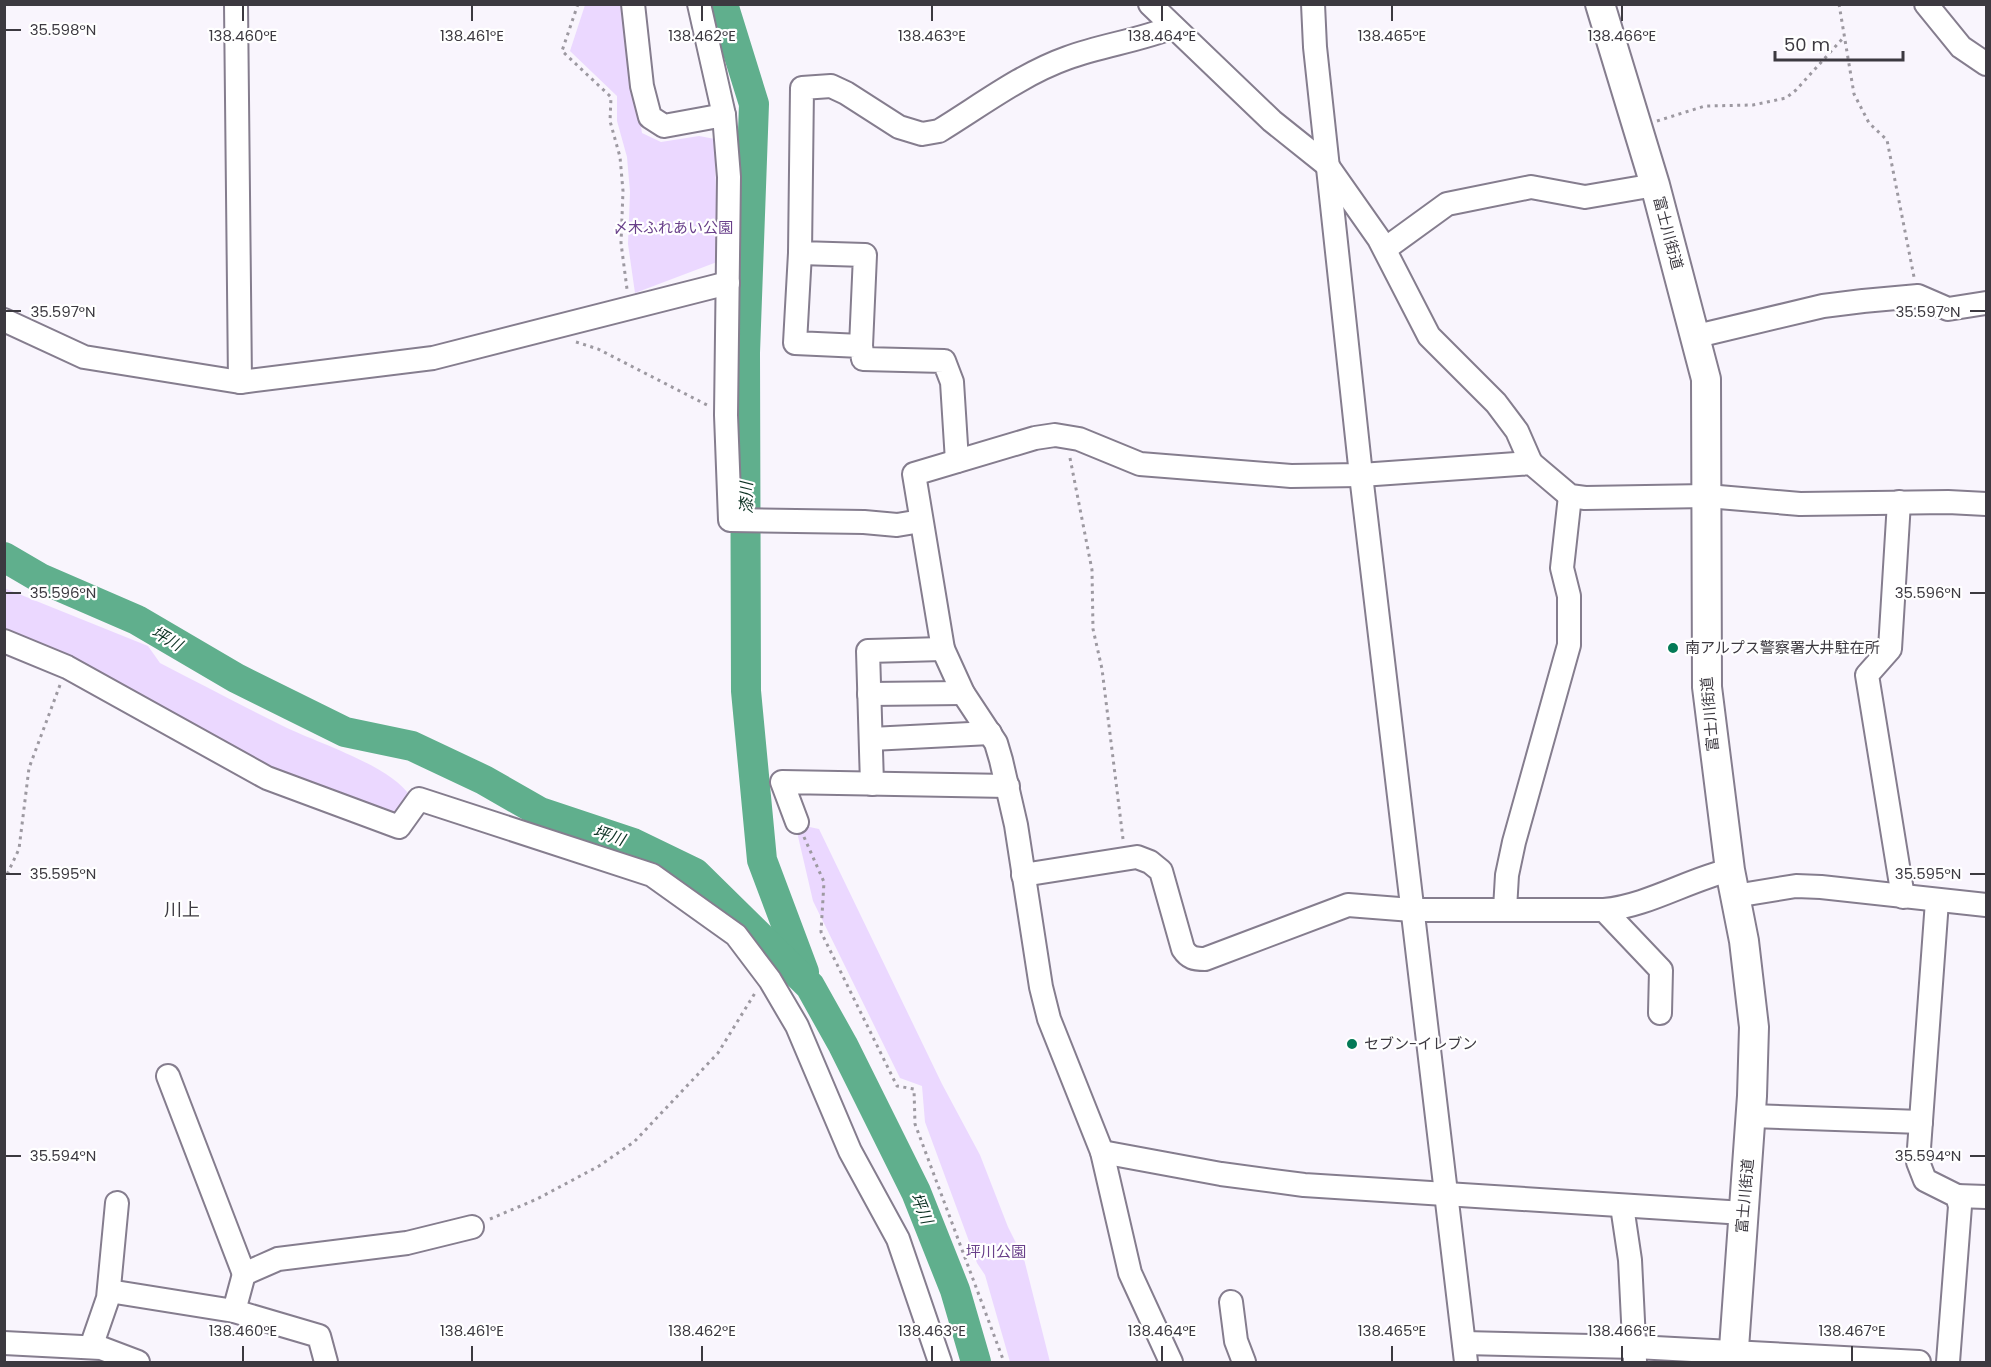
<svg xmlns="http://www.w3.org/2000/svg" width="1991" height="1367" font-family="Poppins,'Noto Sans JP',sans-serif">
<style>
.green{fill:#ebd8ff}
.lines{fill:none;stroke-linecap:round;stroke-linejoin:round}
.river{stroke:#60af8d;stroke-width:30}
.minor-casing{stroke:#857d8e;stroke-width:26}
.major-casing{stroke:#857d8e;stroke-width:32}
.path{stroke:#9d99a1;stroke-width:3;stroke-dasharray:3 4.5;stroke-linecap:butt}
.minor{stroke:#fff;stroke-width:22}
.major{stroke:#fff;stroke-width:28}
.ticks{fill:none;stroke:#3c3940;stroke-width:2}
.poi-dot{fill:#047a57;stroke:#fff;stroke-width:2}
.labels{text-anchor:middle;stroke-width:4.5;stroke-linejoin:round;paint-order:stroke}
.park-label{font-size:15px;fill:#69408a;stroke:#fff}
.street-label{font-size:15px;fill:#3c3940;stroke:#fff}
.poi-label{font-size:15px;fill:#3c3940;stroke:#fff;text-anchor:start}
.water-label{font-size:16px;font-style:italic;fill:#0c3123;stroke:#fff}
.quarter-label{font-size:18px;fill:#3c3940;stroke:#fff}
.ticks-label{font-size:15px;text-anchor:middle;fill:#3c3940;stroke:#fff;stroke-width:4.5;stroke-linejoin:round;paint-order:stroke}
</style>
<rect width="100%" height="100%" fill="#f9f5fd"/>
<!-- green -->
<g class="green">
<polygon points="585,5 622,5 642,133 661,142 699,136 715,139 717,262 635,293 628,244 630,192 627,157 617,121 617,96 570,51"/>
<path d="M4,588L148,646L160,663C201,684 242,706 283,726C317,743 390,765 410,796L393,821L267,774L5,636Z"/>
<polygon points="805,826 819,829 942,1084 980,1155 1008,1227 1024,1259 1050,1362 1010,1362 985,1275 977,1263 925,1122 922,1086 900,1078 813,901 797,832"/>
</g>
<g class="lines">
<!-- river -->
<g class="river">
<polyline points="723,4 754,104 745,353 746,691 762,860 804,972"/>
<polyline points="4,557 40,578 137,620 236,678 345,732 412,746 484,780 540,812 633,843 695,873 810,986 843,1045 916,1192 955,1290 976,1362"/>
</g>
<!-- minor casing -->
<g class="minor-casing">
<g id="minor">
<polyline points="236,4 240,382"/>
<polyline points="633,4 642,86 650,117 664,126 724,115"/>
<polyline points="699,4 724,115 729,177 726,415 730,520 864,522 897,525 921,521"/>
<polyline points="1150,4 1272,121 1327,165 1379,239 1429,336 1496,403 1517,431 1531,463"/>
<polyline points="1313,4 1315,47 1361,475 1466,1362"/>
<polyline points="1926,4 1961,47 1986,64"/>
<polyline points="1385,249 1447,204 1531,187 1585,197 1655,185"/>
<polyline points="800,253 795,343 861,346 863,359 944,361 952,382 957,461"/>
<polyline points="4,320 84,357 240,382 433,358 728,283"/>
<polyline points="1697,336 1823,306 1863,301 1918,296 1948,309 1986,303"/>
<path d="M861,346L865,255L800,253L802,88L831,86L846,93L899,127L922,134L939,131C980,106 1022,74 1067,58C1102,45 1138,41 1173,27"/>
<polyline points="1899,502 1890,649 1867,675 1903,897"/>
<polyline points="4,641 67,667 267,778 399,827 419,799 652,875 736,935 770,980 797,1026 850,1151 898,1239 940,1362"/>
<polyline points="869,694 963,693"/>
<polyline points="871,739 990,733"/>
<polyline points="872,784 868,651 943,649"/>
<polyline points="797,822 782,782 1008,786"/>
<path d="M1023,875L1137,857L1150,862L1161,871L1183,949C1189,958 1194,959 1205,959L1348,905L1412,910H1604C1647,906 1688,880 1730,870"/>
<polyline points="1735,896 1796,886 1821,887 1986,905"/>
<polyline points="1937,901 1918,1162 1925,1180 1957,1196 1960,1206 1948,1362"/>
<polyline points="1505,909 1507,875 1514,842 1569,645 1569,596 1562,568 1570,496"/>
<polyline points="1604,910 1661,970 1660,1013"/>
<polyline points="168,1076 244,1274"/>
<polyline points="1751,1116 1921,1122"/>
<polyline points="1102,1152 1221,1174 1304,1185 1744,1213"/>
<polyline points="1957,1196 1986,1197"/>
<polyline points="1622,1206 1630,1260 1635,1361"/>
<polyline points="109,1291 234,1311 319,1336 326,1362"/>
<polyline points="1231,1302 1236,1341 1244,1362"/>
<polyline points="234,1311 244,1274 278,1259 407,1243 472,1227"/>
<polyline points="4,1343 101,1348 138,1362"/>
<polyline points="1464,1343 1636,1347 1919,1362"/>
<polyline points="91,1347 108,1298 117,1203"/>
<polyline points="1171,1362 1130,1273 1102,1152 1049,1019 1041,987 1016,825 1001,760 996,743 963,693 943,649 914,474 1035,438 1055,435 1079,439 1140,464 1291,476 1361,475 1531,463 1570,496 1585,498 1707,496 1800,504 1948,502 1986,504"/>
</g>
</g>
<!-- major casing -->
<g class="major-casing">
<polyline id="major" points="1600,4 1655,185 1706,379 1707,687 1730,870 1744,941 1754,1027 1752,1096 1733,1362"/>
</g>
<!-- path -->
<g class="path">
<polyline points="578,4 562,51 611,97 610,121 620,157 623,191 621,243 627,289"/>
<polyline points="1839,4 1854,94 1869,123 1887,140 1914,277"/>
<polyline points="1657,121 1705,106 1753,105 1786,98 1796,90 1844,37"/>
<polyline points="576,342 598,349 707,405"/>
<polyline points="1070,458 1092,570 1093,629 1102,669 1123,839"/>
<polyline points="804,837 824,882 821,932 897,1086 914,1089 915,1124 1004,1362"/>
<polyline points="4,881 19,849 29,768 60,685"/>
<polyline points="490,1219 537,1199 599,1166 634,1142 718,1053 755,993"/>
</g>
<!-- minor -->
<use href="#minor" class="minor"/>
<!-- major -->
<use href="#major" class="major"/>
</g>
<!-- ticks -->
<path class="ticks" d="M243,6V21M472,6V21M702,6V21M932,6V21M1162,6V21M1392,6V21M1622,6V21M6,30H21M6,311H21M1970,311H1985M6,593H21M1970,593H1985M6,874H21M1970,874H1985M6,1156H21M1970,1156H1985M243,1346V1361M472,1346V1361M702,1346V1361M932,1346V1361M1162,1346V1361M1392,1346V1361M1622,1346V1361M1852,1346V1361"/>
<!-- markers -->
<g class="poi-dot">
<circle cx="1673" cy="648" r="6"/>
<circle cx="1352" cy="1044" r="6"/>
</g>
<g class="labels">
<!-- park labels -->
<g class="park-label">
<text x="673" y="233">〆木ふれあい公園</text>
<text x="996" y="1257">坪川公園</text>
</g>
<!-- street labels -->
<g class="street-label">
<text transform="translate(1668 233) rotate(75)" y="5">富士川街道</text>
<text transform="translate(1710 714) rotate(-95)" y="5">富士川街道</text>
<text transform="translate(1745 1196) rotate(-85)" y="5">富士川街道</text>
</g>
<!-- poi labels -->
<g class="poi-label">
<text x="1685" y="653">南アルプス警察署大井駐在所</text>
<text x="1364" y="1049">セブン-イレブン</text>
</g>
<!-- water labels -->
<g class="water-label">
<text transform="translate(746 498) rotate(-90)" y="6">漆川</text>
<text transform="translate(167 638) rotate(30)" y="6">坪川</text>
<text transform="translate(609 835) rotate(18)" y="6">坪川</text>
<text transform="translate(922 1208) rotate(67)" y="6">坪川</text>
</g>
<!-- quarter labels -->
<g class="quarter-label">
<text x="182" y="916">川上</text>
</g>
</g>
<g class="ticks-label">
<text x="63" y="35">35.598°N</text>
<text x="243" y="41">138.460°E</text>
<text x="472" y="41">138.461°E</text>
<text x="702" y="41">138.462°E</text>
<text x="932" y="41">138.463°E</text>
<text x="1162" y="41">138.464°E</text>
<text x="1392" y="41">138.465°E</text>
<text x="1622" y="41">138.466°E</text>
<text x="63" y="317">35.597°N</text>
<text x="1928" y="317">35.597°N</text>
<text x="63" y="598">35.596°N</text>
<text x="1928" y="598">35.596°N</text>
<text x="63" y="879">35.595°N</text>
<text x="1928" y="879">35.595°N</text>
<text x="63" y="1161">35.594°N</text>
<text x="1928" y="1161">35.594°N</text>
<text x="243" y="1336">138.460°E</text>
<text x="472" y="1336">138.461°E</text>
<text x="702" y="1336">138.462°E</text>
<text x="932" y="1336">138.463°E</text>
<text x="1162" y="1336">138.464°E</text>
<text x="1392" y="1336">138.465°E</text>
<text x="1622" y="1336">138.466°E</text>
<text x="1852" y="1336">138.467°E</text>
</g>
<!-- border -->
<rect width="1991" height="1367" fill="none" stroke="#3c3940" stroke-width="12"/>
<!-- scale -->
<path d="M1775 51v9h128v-9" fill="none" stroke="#3c3940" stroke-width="3"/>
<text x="1784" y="51" font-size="18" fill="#3c3940" stroke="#ffffff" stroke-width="4.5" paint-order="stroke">50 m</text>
</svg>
